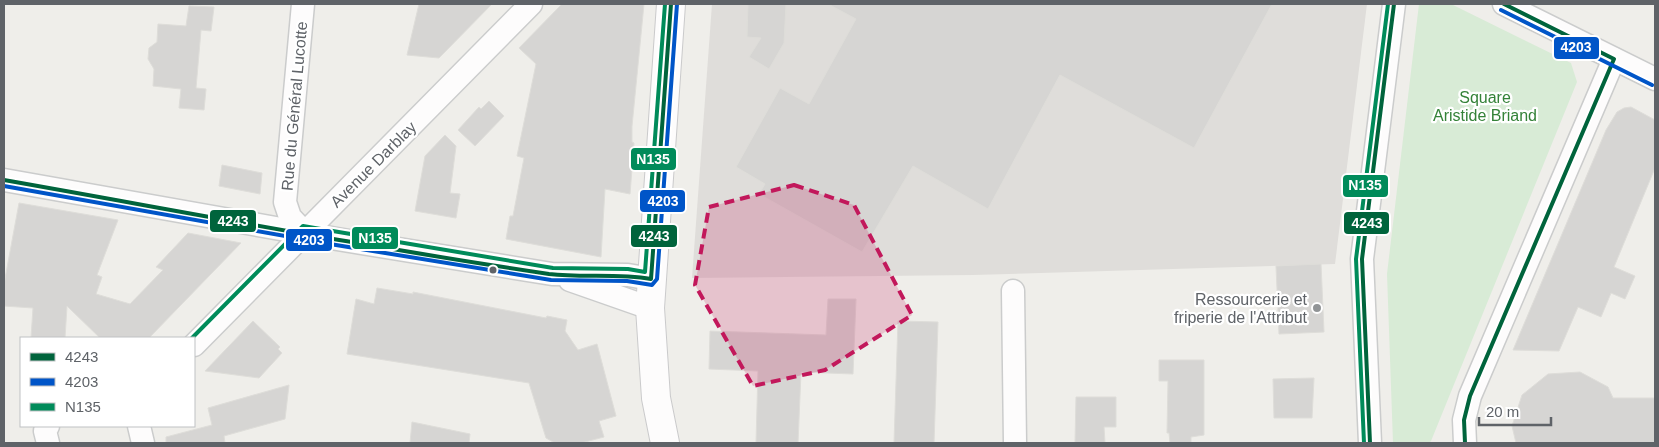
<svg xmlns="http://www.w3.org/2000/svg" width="1659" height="447" font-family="Helvetica,sans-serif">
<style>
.industrial{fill:#dfddda}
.green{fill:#d8ebd6}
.building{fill:#d6d5d3;stroke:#deddd9}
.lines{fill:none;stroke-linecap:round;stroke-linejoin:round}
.minor-casing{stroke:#cbcccc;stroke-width:25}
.secondary-casing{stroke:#cacacb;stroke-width:30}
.minor{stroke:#fdfcfc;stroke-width:22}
.secondary{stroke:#fdfcfc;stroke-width:28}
.bus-1-casing{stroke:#fff;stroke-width:8}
.bus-2-casing{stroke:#fff;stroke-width:8}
.bus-3-casing{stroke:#fff;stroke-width:8}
.bus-1{stroke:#00643c;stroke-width:4}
.bus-2{stroke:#0055c8;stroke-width:4}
.bus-3{stroke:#008b5a;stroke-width:4}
.marked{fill:#c2185b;fill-opacity:0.2;stroke:#c2185b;stroke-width:4;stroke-dasharray:10 6;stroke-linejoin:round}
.bus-dot{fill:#5f6368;stroke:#fff;stroke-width:2}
.poi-dot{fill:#919496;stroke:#fff;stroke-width:2}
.labels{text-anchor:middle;stroke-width:4.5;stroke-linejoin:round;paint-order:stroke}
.park-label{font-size:16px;fill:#348238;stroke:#fff}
.street-label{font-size:16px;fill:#5f6368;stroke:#fff}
.poi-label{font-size:16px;fill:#5f6368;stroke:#fff;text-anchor:end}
.line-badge{stroke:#fff;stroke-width:2}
.badge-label{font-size:14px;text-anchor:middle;font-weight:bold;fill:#fff}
</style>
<rect width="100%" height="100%" fill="#efeeea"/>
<!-- industrial -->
<polygon class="industrial" points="712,4 1367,4 1335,264 973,275 692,278"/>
<!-- green -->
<polygon class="green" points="1419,4 1451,4 1571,63 1577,82 1431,441 1429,443 1393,443 1387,274"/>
<!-- building -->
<g class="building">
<polygon points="419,4 492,4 439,58 407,55"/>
<polygon points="562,4 644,4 632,126 632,142 634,143 630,194 605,189 601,257 506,239 510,216 513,216 524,158 517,156 536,64 519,48"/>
<polygon points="748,4 786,4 784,43 769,69 749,57 761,38 747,37"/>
<polygon points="828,4 1272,4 1194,148 1060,75 988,209 913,166 862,252 759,194 765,184 736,167 780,88 809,104 856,19"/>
<polygon points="189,6 214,7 211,31 201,30 196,88 206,89 204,110 179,108 181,89 153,86 154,69 148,59 149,48 157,42 158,24 186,26"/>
<polygon points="489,101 504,116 475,146 458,130 479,107 481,109"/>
<polygon points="1631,107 1655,120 1655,168 1614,267 1635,276 1625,299 1611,293 1601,317 1578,307 1559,351 1513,350 1606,130 1617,112 1624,108"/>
<polygon points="445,135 456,146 450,193 460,194 456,218 415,211 425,156"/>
<polygon points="222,165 262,173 260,194 219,186"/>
<polygon points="19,203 118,220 97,275 102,277 96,294 130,304 163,270 156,267 188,233 241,243 149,338 100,338 67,306 65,338 31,338 33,308 4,306 4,284"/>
<polygon points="1321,264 1324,332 1279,334 1276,266"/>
<polygon points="377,288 413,294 413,292 546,318 547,316 567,320 565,331 578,350 597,344 616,416 599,421 604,437 581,443 555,443 546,438 529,383 347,354 356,299 374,304"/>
<polygon points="828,299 856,299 853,374 801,372 798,443 756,443 758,371 709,369 710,331 826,335"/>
<polygon points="253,321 280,347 278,349 282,353 259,378 205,371"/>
<polygon points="898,321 938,322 934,443 894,443"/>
<polygon points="1159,360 1204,360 1204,435 1191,437 1191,443 1170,443 1169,433 1167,433 1168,381 1159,381"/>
<polygon points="1580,372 1608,387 1613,398 1655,398 1655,443 1516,443 1512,426 1522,395 1548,374"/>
<polygon points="1314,378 1312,418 1274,418 1273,379"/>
<polygon points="289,385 285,419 224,436 225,443 166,443 166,437 212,425 208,408"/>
<polygon points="1076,397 1116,397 1116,427 1104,427 1105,443 1075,443"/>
<polygon points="412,422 470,434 469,443 410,443"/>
</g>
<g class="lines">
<!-- minor casing -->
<g class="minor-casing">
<g id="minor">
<polyline points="303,4 285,202 290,217 304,232"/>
<polyline points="1504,4 1655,79"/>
<polyline points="4,180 337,239 552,274 628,275 651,279"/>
<polyline points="570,280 650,308"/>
<polyline points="1013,291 1015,443"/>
<polyline points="194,345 531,4"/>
<polyline points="48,426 45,431 48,443"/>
<polyline points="139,426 143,443"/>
<polyline points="1370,443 1362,259 1394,4"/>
<polyline points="1465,443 1464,420 1470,396 1614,59"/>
</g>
</g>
<!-- secondary casing -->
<g class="secondary-casing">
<polyline id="secondary" points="665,443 656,398 650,308 671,4"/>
</g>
<!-- minor -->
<use href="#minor" class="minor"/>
<!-- secondary -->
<use href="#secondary" class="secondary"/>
<!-- bus-1 casing -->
<g class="bus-1-casing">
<g id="bus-1">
<path d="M4,180C185,212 367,247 549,274C583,278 617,273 651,279L671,4"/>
<polyline points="1370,443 1362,259 1394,4"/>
<polyline points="1465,443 1464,420 1470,396 1614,59 1504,4"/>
</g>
</g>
<!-- bus-2 casing -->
<g class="bus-2-casing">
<g id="bus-2">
<polyline points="1501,10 1652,85"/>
<polyline points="4,186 336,245 551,280 627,281 652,285 657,279 677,4"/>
</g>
</g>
<!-- bus-3 casing -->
<g class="bus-3-casing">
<g id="bus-3">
<polyline points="192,338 303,226 553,268 628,269 645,272 665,4"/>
<polyline points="1364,443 1356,259 1388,4"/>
</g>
</g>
<!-- bus-1 -->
<use href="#bus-1" class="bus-1"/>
<!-- bus-2 -->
<use href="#bus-2" class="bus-2"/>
<!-- bus-3 -->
<use href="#bus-3" class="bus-3"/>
</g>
<!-- marked area -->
<path class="marked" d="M794,185L854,205L912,315L825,370L753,386L695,285L709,207Z"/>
<!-- markers -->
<circle class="bus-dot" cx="493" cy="270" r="4.5"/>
<circle class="poi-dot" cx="1317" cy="308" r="5"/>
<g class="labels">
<!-- park labels -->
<g class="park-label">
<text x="1485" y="103">Square<tspan x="1485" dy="18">Aristide Briand</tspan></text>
</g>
<!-- street labels -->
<g class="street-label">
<text transform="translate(294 106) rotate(-85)" y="6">Rue du Général Lucotte</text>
<text transform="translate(373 164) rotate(-45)" y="6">Avenue Darblay</text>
</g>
<!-- poi labels -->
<g class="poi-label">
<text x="1307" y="305">Ressourcerie et<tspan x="1307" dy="18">friperie de l'Attribut</tspan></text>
</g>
</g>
<g class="line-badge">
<rect x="1553" y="36" width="47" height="24" rx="5" fill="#0055c8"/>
<rect x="630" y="147" width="47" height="24" rx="5" fill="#008b5a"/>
<rect x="1342" y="174" width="47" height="24" rx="5" fill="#008b5a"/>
<rect x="639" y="189" width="47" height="24" rx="5" fill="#0055c8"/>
<rect x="209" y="209" width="48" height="24" rx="5" fill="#00643c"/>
<rect x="1343" y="211" width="47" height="24" rx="5" fill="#00643c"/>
<rect x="630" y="224" width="48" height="24" rx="5" fill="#00643c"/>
<rect x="351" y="226" width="48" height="24" rx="5" fill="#008b5a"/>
<rect x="285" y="228" width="48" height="24" rx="5" fill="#0055c8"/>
</g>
<g class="badge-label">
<text x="1576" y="52">4203</text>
<text x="653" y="164">N135</text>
<text x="1365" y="190">N135</text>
<text x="663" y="206">4203</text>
<text x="233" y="226">4243</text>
<text x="1367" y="228">4243</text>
<text x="654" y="241">4243</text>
<text x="375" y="243">N135</text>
<text x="309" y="245">4203</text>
</g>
<!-- border -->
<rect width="1659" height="447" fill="none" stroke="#5f6368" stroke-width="10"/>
<!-- legend -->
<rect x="20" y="337" width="175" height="90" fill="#ffffff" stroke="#bfc1c3"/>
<rect x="30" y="353" width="25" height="8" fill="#00643c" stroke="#bfc1c3"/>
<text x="65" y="362" font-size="15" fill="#5f6368">4243</text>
<rect x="30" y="378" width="25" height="8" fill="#0055c8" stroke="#bfc1c3"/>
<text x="65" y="387" font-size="15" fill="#5f6368">4203</text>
<rect x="30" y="403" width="25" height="8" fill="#008b5a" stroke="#bfc1c3"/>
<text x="65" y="412" font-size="15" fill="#5f6368">N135</text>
<!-- scale -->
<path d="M1479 417v8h72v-8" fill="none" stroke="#5f6368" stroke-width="2.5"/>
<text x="1486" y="417" font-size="15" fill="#5f6368" stroke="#ffffff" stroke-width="4" paint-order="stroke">20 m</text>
</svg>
